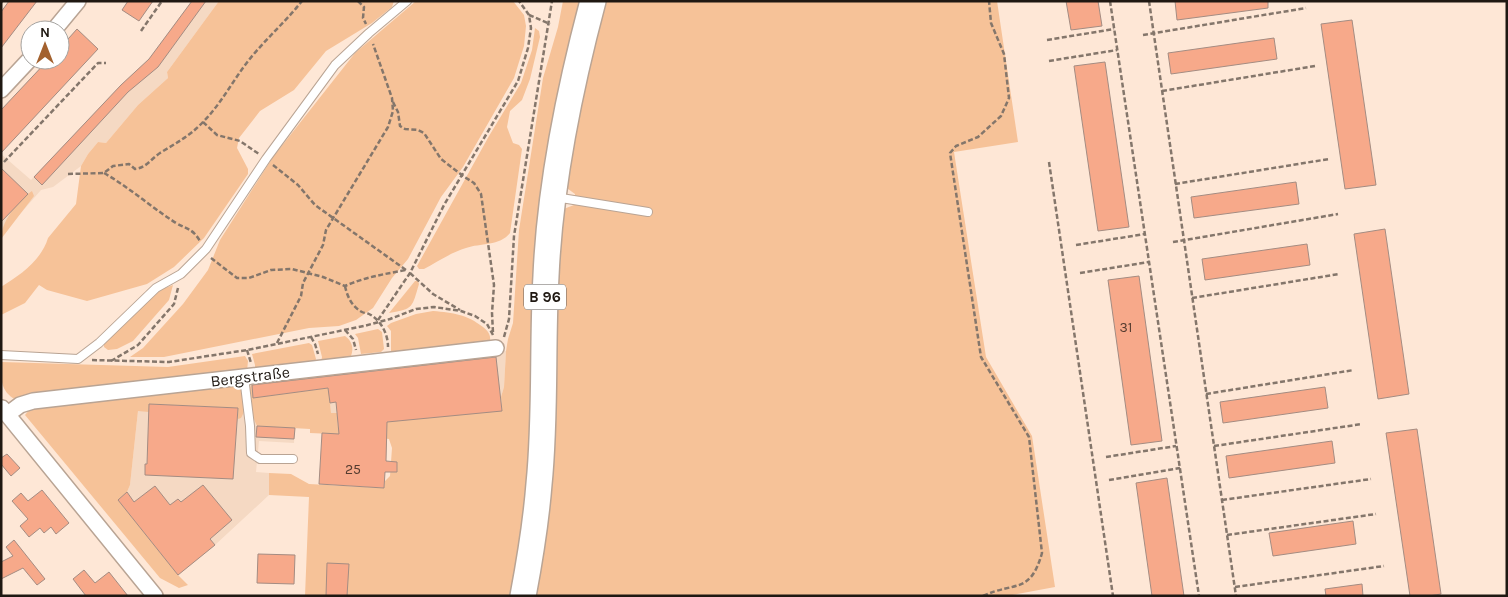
<svg xmlns="http://www.w3.org/2000/svg" width="1508" height="597" font-family="Karla,sans-serif">
<style>
.built{fill:#f5d9c3}
.green{fill:#f6c298}
.building{fill:#f7a98a;stroke:#a48c82}
.lines{fill:none;stroke-linecap:round;stroke-linejoin:round}
.lane-casing{stroke:#b9a494;stroke-width:10}
.street-casing{stroke:#b9a494;stroke-width:18}
.primary-casing{stroke:#b9a494;stroke-width:28}
.path{stroke:#84766b;stroke-width:2.5;stroke-dasharray:5 2.5;stroke-linecap:butt}
.lane{stroke:#fff;stroke-width:8}
.street{stroke:#fff;stroke-width:15}
.primary{stroke:#fff;stroke-width:25}
.labels{text-anchor:middle;stroke-width:4.5;stroke-linejoin:round;paint-order:stroke}
.number-label{font-size:14px;fill:#553c30}
.shield{fill:#fff;stroke:#625d59;stroke-width:1}
.shield-label{font-size:15px;font-weight:bold;fill:#1f1812}
.street-label{font-size:16px;fill:#1f1812;stroke:#fff}
</style>
<rect width="100%" height="100%" fill="#fee7d6"/>
<!-- built -->
<g class="built">
<polygon points="192,1 219,1 167,72 168,78 138,105 106,143 98,142 88,154 81,166 53,187 41,190 19,215 1,239 1,154 31,180 121,85 149,59"/>
<polygon points="506,351 504,387 501,397 502,411 338,427 331,414 329,391 253,398 251,385 257,426 295,428 294,443 259,441 256,472 269,473 269,495 215,545 178,575 118,500 127,492 130,485 138,411 149,404 238,408 235,382"/>
</g>
<!-- green -->
<g class="green">
<path d="M219,1H394L392,7L372,23L326,51L294,90L260,111L239,138L237,148L248,169V174L204,238L174,267L147,284L87,301L47,290L39,285L25,303L1,315V287C20,275 41,261 48,238L76,204L81,166L88,154L98,142L106,143L138,105L168,78L167,72Z"/>
<polygon points="416,1 513,1 524,15 526,26 524,46 514,78 463,167 441,197 408,259 392,278 373,308 356,320 339,326 309,328 164,357 130,357 143,348 183,304 208,270 220,240 273,157 355,53"/>
<polygon points="563,1 585,1 531,481 513,596 305,596 309,497 269,495 269,473 291,474 309,484 384,488 385,481 390,476 392,448 389,439 354,435 310,433 310,429 257,426 253,417 249,388 252,385 254,397 497,368 498,372 329,391 331,413 337,413 338,427 502,410 501,397 504,387 506,351 508,339 513,323 519,230 543,78 558,27"/>
<polygon points="602,1 997,1 1018,142 954,152 986,357 1032,436 1055,587 1007,596 532,596 561,210 574,205 575,194 564,186"/>
<path d="M535,28L539,31L540,37L530,79L522,100L510,111L507,127L513,143L519,145L522,149L510,233C500,246 480,243 466,248C452,252 437,262 424,269H419L417,266L489,136L521,83L532,50Z"/>
<path d="M32,191L34,196L1,239C1,222 17,201 32,191Z"/>
<path d="M415,281H418L419,284C412,307 414,309 389,313Z"/>
<polygon points="173,285 169,300 133,341 117,349 108,350 104,347 104,343 160,290"/>
<path d="M433,311C454,313 466,314 483,327C488,331 491,335 490,341L391,353V331L387,326L391,323L416,314Z"/>
<polygon points="378,329 382,332 384,349 381,352 361,354 358,338 355,334"/>
<path d="M345,336C352,341 354,348 351,356L321,362L322,357L318,341Z"/>
<polygon points="309,343 312,345 316,359 314,363 255,370 255,365 252,354"/>
<path d="M245,356L248,361L247,371L16,400C0,391 1,379 1,362L168,367Z"/>
<path d="M235,382C245,391 248,406 241,418L238,419V408L150,404L149,412L138,411L130,485L127,492L118,500L178,575L188,585L179,588L160,578L25,415L34,404Z"/>
</g>
<!-- building -->
<g class="building">
<polygon points="9,1 37,1 1,48 1,12"/>
<polygon points="128,1 153,1 139,21 122,10"/>
<polygon points="192,1 206,1 158,67 128,92 42,185 34,177 121,85 149,59"/>
<polygon points="1066,1 1098,1 1102,26 1071,30"/>
<polygon points="1175,1 1268,1 1268,8 1177,20"/>
<polygon points="1352,20 1376,185 1345,189 1321,24"/>
<polygon points="77,29 98,49 1,153 1,110 48,60 60,60 60,48"/>
<polygon points="1274,38 1277,59 1171,74 1168,53"/>
<polygon points="1105,62 1129,227 1098,231 1074,66"/>
<polygon points="1,168 28,194 1,222"/>
<polygon points="1296,182 1299,204 1194,218 1191,197"/>
<polygon points="1385,229 1409,394 1378,399 1354,234"/>
<polygon points="1307,244 1310,265 1205,280 1202,259"/>
<polygon points="1139,276 1162,441 1131,445 1108,280"/>
<polygon points="496,357 502,411 387,422 386,461 397,462 397,472 385,472 384,488 319,484 322,433 339,434 336,402 330,403 328,388 253,398 252,385"/>
<polygon points="1325,387 1328,408 1223,423 1220,402"/>
<polygon points="149,404 238,408 233,479 145,475 145,464 147,464"/>
<polygon points="257,426 295,428 294,439 256,437"/>
<polygon points="1417,429 1441,594 1429,596 1410,596 1386,433"/>
<polygon points="1332,441 1335,463 1229,478 1226,456"/>
<polygon points="7,454 20,468 11,476 1,464 1,458"/>
<polygon points="1167,478 1184,596 1152,596 1136,483"/>
<polygon points="203,485 232,520 210,539 215,545 178,575 118,500 127,492 134,502 155,486 170,505 178,499 181,502"/>
<polygon points="42,490 69,523 56,534 51,527 44,533 40,528 29,537 20,526 28,519 12,501 21,493 28,501"/>
<polygon points="1353,521 1356,544 1273,556 1269,533"/>
<polygon points="14,540 45,579 37,585 23,568 1,579 1,562 13,556 6,547"/>
<polygon points="258,554 295,555 294,584 257,583"/>
<polygon points="327,563 349,564 347,596 326,596"/>
<polygon points="84,570 95,583 109,572 128,596 86,596 73,579"/>
<polygon points="1362,584 1363,596 1326,596 1325,589"/>
</g>
<g class="lines">
<!-- lane casing -->
<g class="lane-casing">
<g id="lane">
<polyline points="555,197 648,212"/>
<polyline points="1,355 78,359 99,343 156,288 181,274 206,249 266,159 335,65 369,33 407,1"/>
<polyline points="244,377 250,426 251,453 260,459 293,459"/>
</g>
</g>
<!-- street casing -->
<g class="street-casing">
<g id="street">
<polyline points="54,30 78,1"/>
<polyline points="1,90 30,59"/>
<polyline points="2,408 155,596"/>
<polyline points="8,414 20,405 33,401 496,348"/>
</g>
</g>
<!-- primary casing -->
<g class="primary-casing">
<path id="primary" d="M523,596C530,559 536,522 539,484C546,416 542,345 546,276C550,183 569,91 593,1"/>
</g>
<!-- path -->
<g class="path">
<polyline points="358,1 364,7 363,18 366,24"/>
<polyline points="1110,1 1199,596"/>
<polyline points="1149,1 1236,596"/>
<polyline points="1,3 2,1"/>
<polyline points="529,15 550,24"/>
<polyline points="141,31 162,1"/>
<polyline points="1143,35 1306,8"/>
<polyline points="1047,40 1114,29"/>
<polyline points="1049,61 1117,50"/>
<polyline points="1162,91 1315,66"/>
<polyline points="393,102 398,112 400,126 405,129 418,130 424,133 441,159 463,176 474,183 481,194 494,285 492,313 493,333"/>
<polyline points="203,122 217,135 240,141 259,154"/>
<polyline points="4,162 98,63 106,63"/>
<polyline points="1049,162 1113,596"/>
<polyline points="273,165 298,185 315,205 406,270"/>
<path d="M104,173C130,188 151,207 176,223C188,230 192,228 200,241"/>
<path d="M68,174L104,173L113,166L129,164L135,169C146,168 151,159 160,153C176,143 190,136 203,122C223,102 235,76 253,55C269,36 287,20 302,1"/>
<polyline points="1175,184 1329,159"/>
<polyline points="1173,242 1338,214"/>
<polyline points="1076,245 1145,234"/>
<path d="M211,258L237,278H249L271,270L292,269L323,277L345,286C365,277 385,274 406,270"/>
<polyline points="410,273 433,294 460,310"/>
<polyline points="1080,273 1149,262"/>
<path d="M345,286C347,296 352,307 362,312C364,313 367,313 369,314C381,320 388,334 388,347"/>
<polyline points="1192,298 1339,274"/>
<polyline points="378,320 410,273 444,205 518,81 528,48 531,28 529,15 519,1"/>
<polyline points="345,330 353,339 356,350"/>
<polyline points="311,337 315,344 318,354"/>
<polyline points="504,337 509,319 514,236 552,1"/>
<polyline points="277,343 301,296 303,283 323,245 326,230 388,127 393,111 392,98 373,44"/>
<polyline points="247,350 251,363"/>
<polyline points="92,360 169,362 247,350 364,326 390,319 416,309 434,307 461,311 475,316 487,324 493,335"/>
<polyline points="111,361 138,345 174,304 178,288"/>
<polyline points="1206,394 1354,370"/>
<polyline points="1214,446 1362,424"/>
<polyline points="1106,457 1176,446"/>
<polyline points="1109,480 1180,468"/>
<polyline points="1222,500 1371,479"/>
<polyline points="1227,535 1376,514"/>
<polyline points="1235,587 1384,566"/>
<path d="M983,596C1015,581 1030,595 1042,553L1029,437L981,357L950,153L956,146L978,137L1001,116L1009,98L1004,54L991,23L989,1"/>
</g>
<!-- lane -->
<use href="#lane" class="lane"/>
<!-- street -->
<use href="#street" class="street"/>
<!-- primary -->
<use href="#primary" class="primary"/>
</g>
<g class="labels">
<!-- number labels -->
<g class="number-label">
<text x="1126" y="332">31</text>
<text x="353" y="474">25</text>
</g>
<!-- shield labels -->
<rect class="shield" x="524" y="284.5" width="42" height="25" rx="4"/>
<g class="shield-label">
<text x="545" y="302">B 96</text>
</g>
<!-- street labels -->
<g class="street-label">
<text transform="translate(250 376) rotate(-7)" y="6">Bergstraße</text>
</g>
</g>
<!-- border -->
<rect width="1508" height="597" fill="none" stroke="#1f1812" stroke-width="5"/>
<!-- north arrow -->
<g transform="translate(45 45)"><circle r="24" fill="#ffffff" stroke="#a5a3a0"/>
<path d="M0-4L9 19L0 12L-9 19Z" fill="#a3612e"/>
<text y="-8" font-size="14" font-weight="bold" text-anchor="middle" fill="#1f1812">N</text>
</g>
</svg>
